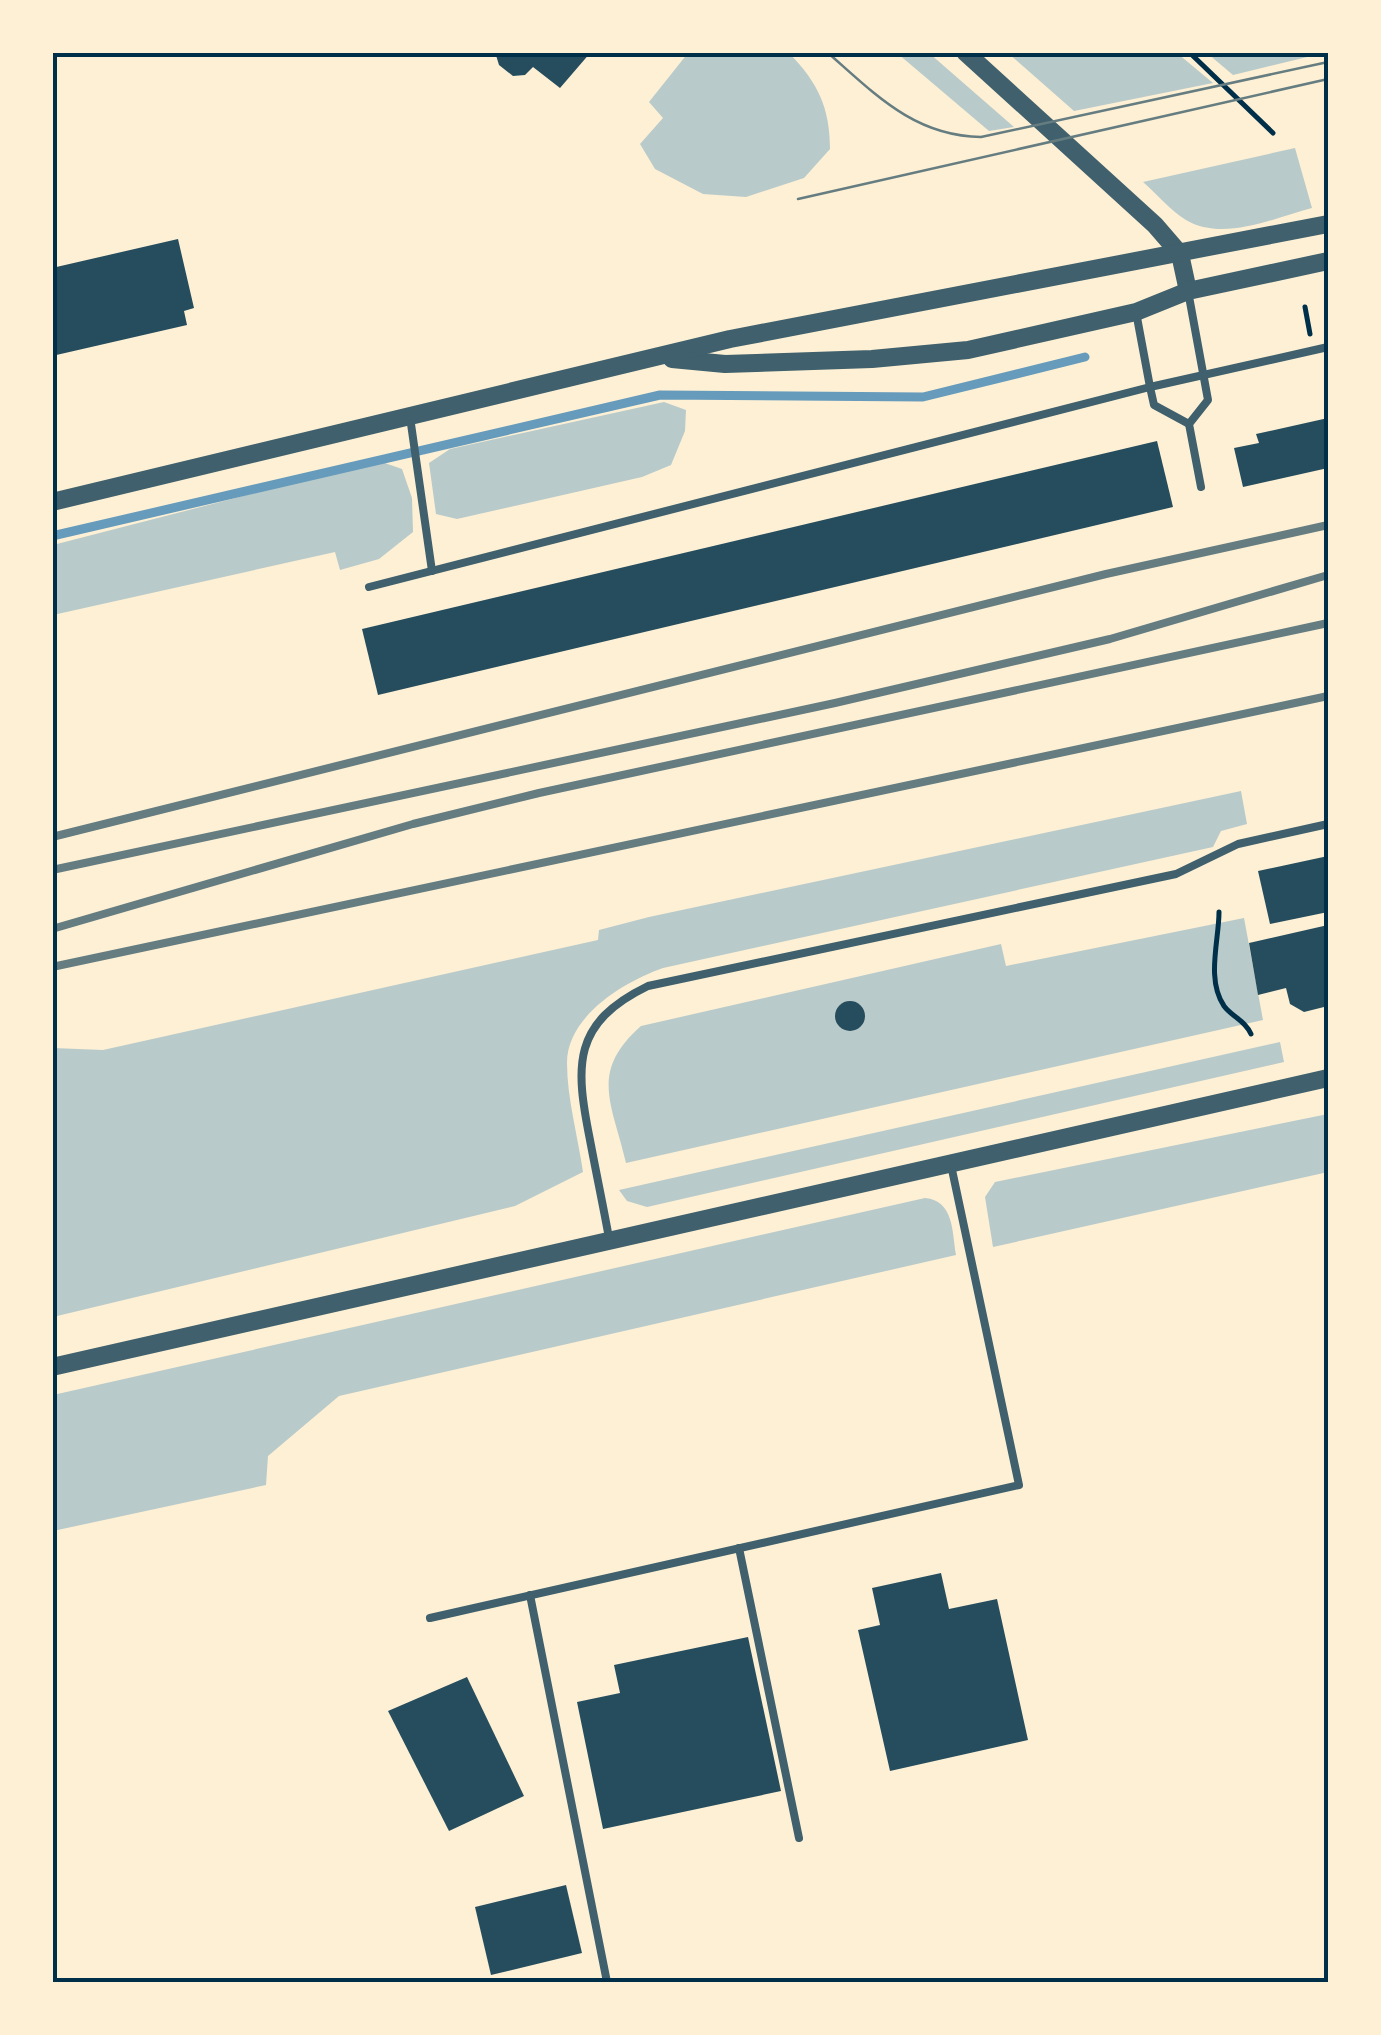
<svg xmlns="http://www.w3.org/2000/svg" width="1381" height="2035" font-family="'PT Sans',sans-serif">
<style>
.green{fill:#b9caca}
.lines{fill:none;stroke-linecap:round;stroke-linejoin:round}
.stream{stroke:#669bbc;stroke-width:9}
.building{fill:#264d5e}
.path{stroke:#003049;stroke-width:5}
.service{stroke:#3f606c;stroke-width:8}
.tertiary{stroke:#3f606c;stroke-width:18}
.tram{stroke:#657d81;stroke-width:2.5}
.rail{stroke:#657d81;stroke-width:8}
.neatline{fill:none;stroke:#003049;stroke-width:4}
</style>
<rect width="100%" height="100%" fill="#fdf0d5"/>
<!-- green -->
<g class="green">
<polygon points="1328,52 1233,75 1207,53 1207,52"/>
<path d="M688,53L790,54C818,83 830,108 830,149L804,178L746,197L703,194L655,169L640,144L663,118L649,102Z"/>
<polygon points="897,53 929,53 1014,127 989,131"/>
<polygon points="1008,53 1177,53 1213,83 1074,111"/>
<path d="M1295,148L1312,208C1274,218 1223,242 1186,220C1171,211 1157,194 1143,182Z"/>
<polygon points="664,402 686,410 685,431 671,465 642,477 457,519 436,514 429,463 450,449"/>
<polygon points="379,461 402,469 412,498 413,532 379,559 340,570 335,552 53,615 53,545"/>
<path d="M1241,791L1247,824L1221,831L1213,847L663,968C626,981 567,1015 567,1063C567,1098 578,1137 583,1172L515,1206L53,1317V1048L103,1050L598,940L599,930L649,917Z"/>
<path d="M1244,918L1263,1020L626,1163C612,1103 589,1072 641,1026L1001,944L1006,966Z"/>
<polygon points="1280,1042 1284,1062 647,1207 627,1201 619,1190"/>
<polygon points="1328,1114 1328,1172 993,1247 985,1197 995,1182"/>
<path d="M925,1198C954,1201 952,1231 956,1255L339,1396L268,1456L266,1485L53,1531V1395Z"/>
</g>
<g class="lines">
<!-- stream -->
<polyline class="stream" points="52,536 660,395 923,397 1085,357"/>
</g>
<!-- building -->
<g class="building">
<polygon points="495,52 591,52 560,88 533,67 525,75 513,76 499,65"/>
<polygon points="178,239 194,308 184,311 187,325 52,356 52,268"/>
<polygon points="1328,418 1328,468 1243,487 1234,448 1259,443 1256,434"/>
<polygon points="1157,441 1173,507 378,695 362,629"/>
<polygon points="1328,856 1328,912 1270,924 1258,871"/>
<polygon points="1328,925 1328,1006 1304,1012 1290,1004 1286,988 1258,995 1249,943"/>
<circle cx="850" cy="1016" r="15"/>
<polygon points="941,1573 949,1609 997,1599 1028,1740 890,1771 858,1630 880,1625 872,1588"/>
<polygon points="748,1637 781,1791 603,1829 577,1702 620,1693 614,1665"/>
<polygon points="467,1677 524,1796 449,1831 388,1711"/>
<polygon points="566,1885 582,1953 491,1975 475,1907"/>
</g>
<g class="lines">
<!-- path -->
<g class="path">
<polyline points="1189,52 1273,133"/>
<polyline points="1305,307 1310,334"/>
<path d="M1219,912C1219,941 1206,979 1224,1006C1232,1017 1245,1020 1251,1034"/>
</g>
<!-- service -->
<g class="service">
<polyline points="1188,291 1208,400 1189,424 1201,487"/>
<polyline points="410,417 432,571"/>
<polyline points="1189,424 1154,405 1150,387 1328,347"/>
<polyline points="369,587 1150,387 1136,312"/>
<path d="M609,1238C603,1205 596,1172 590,1140C575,1065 572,1023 648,986L1176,874L1238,844L1328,824"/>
<polyline points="739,1548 799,1838"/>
<polyline points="530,1595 607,1982"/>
<polyline points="430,1618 1019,1485 951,1165"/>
<polyline points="52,1979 53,1982"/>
</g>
<!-- tertiary -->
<g class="tertiary">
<polyline points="965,52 1155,225 1180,254 1188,291"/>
<polyline points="672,359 725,364 872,359 968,350 1136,312 1188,291 1328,261"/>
<polyline points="52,502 730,339 1328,224"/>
<polyline points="52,1367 1328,1078"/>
</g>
<!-- tram -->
<g class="tram">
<path d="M827,52C875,94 914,136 981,137L1328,62"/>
<polyline points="798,199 1328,79"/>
</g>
<!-- rail -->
<g class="rail">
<polyline points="52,837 1106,574 1328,525"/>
<polyline points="52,870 835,703 1110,639 1328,575"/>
<polyline points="52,929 413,824 539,793 1328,623"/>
<polyline points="52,967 1328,696"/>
</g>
</g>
<!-- border -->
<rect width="1381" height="2035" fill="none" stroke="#fdf0d5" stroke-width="110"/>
<rect x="55" y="55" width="1271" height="1925" class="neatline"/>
</svg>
